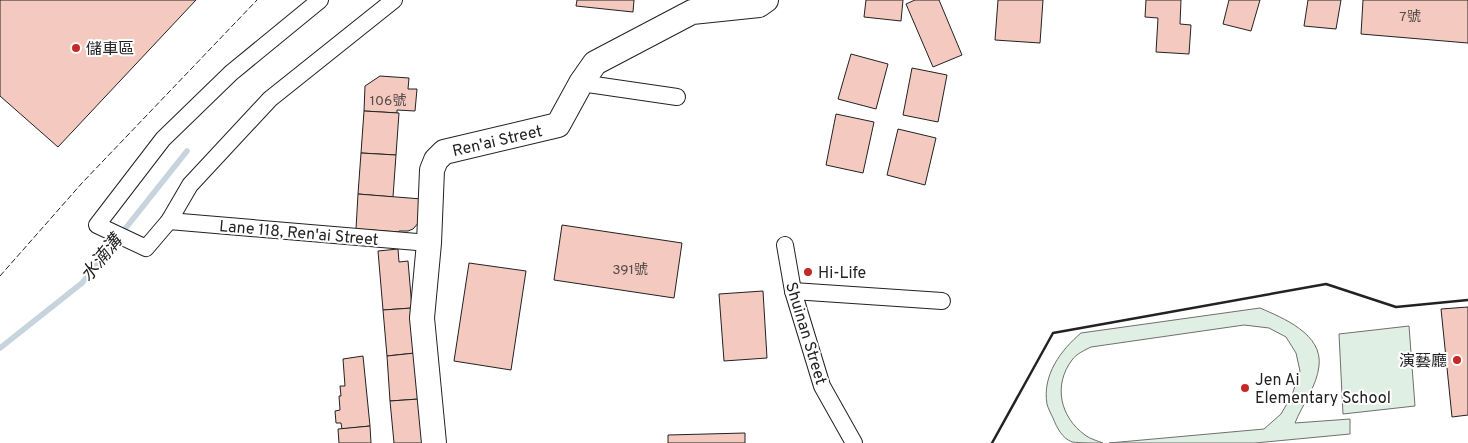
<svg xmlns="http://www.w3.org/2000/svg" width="1468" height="443" font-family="Overpass,'Noto Sans TC',sans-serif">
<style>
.green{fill:#e0efe3;stroke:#6f6f6f}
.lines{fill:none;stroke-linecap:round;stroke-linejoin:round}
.stream{stroke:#c7d3dd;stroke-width:5.5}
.building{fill:#f3c9c0;stroke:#222}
.street-casing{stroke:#222;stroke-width:18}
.secondary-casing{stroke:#222;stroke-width:26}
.street{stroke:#fff;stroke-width:16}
.secondary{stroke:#fff;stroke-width:24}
.fence{stroke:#222;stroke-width:1;stroke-dasharray:6 2.5;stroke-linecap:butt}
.wall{stroke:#222;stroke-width:2.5}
.poi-dot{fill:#c62828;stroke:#fff;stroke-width:2}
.labels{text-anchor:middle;stroke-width:4;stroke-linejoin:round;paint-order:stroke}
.number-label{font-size:14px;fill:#564c4a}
.poi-label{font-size:16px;fill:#222;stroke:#fff;text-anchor:start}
.street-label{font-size:16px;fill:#222;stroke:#fff}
.water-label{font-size:18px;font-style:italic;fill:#222;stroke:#fff}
</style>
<rect width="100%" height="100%" fill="#fff"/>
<!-- green -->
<g class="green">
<path d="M1260,308C1283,318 1323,334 1319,366C1317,386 1302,405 1295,423L1350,419V434L1255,443H1109L1264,429L1281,414L1292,395L1300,371L1296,353L1286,337L1269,328L1244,325L1091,347C1085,350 1076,354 1072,360C1053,385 1060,417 1085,435C1090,439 1098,441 1103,443C1094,443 1080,443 1072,442C1062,438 1057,428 1053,418C1051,414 1048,408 1047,404C1042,375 1061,350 1081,333Z"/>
<polygon points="1409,326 1415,406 1343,414 1339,334"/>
</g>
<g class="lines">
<!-- stream -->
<polyline class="stream" points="0,348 82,283 187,151"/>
</g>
<!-- building -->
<g class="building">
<polygon points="0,0 196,0 58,147 0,96"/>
<polygon points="577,0 634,0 633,12 576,6"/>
<polygon points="866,0 903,0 901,21 864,17"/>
<polygon points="915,0 939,0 962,55 933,67 906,4"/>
<polygon points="998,0 1043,0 1040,43 995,40"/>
<polygon points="1146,0 1181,0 1180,24 1191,25 1189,54 1156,52 1158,18 1145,17"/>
<polygon points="1229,0 1260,0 1251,31 1223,24"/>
<polygon points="1308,0 1341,0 1336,29 1304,26"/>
<polygon points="1363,0 1468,0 1468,43 1361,34"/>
<polygon points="851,54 888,64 876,109 838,99"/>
<polygon points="912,68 947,75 938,122 903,115"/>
<polygon points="380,76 409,78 408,89 417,89 415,111 397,110 397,113 364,111 365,86"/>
<polygon points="364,111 399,113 396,155 361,153"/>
<polygon points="836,114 874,122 863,173 826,165"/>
<polygon points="898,129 936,138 925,185 887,175"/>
<polygon points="361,153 396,155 393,197 358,194"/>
<polygon points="358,194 422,199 420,221 413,229 408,231 399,231 399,232 356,229"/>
<polygon points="562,225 682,243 674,298 554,280"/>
<polygon points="398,249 399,262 408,261 412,308 383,310 378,251"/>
<polygon points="469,263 526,271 511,370 454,361"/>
<polygon points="763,291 767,358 724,361 719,294"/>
<polygon points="1468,307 1468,415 1452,417 1441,309"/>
<polygon points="412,308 415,353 387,356 383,310"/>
<polygon points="415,353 419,399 390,401 387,356"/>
<polygon points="363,356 370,426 342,429 341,423 336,423 335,411 340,410 339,396 341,396 340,386 345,386 343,359"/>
<polygon points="419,399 422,443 394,443 390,401"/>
<polygon points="370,426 371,443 339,443 338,429"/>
<polygon points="745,433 745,443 668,443 668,435"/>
</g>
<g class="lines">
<!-- street casing -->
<g class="street-casing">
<g id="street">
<polyline points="320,0 231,73 163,139 97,225 146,248 169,221 190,185 270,99 394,0"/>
<polyline points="581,83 677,97"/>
<polyline points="169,221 429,243"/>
<polyline points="785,245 793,291 822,386 854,443"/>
<polyline points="793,291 942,301"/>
</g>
</g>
<!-- secondary casing -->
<g class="secondary-casing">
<polyline id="secondary" points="434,443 422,318 429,243 432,170 436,160 444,152 558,125 581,83 595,63 692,12 759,5 766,0"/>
</g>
<!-- street -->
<use href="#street" class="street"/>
<!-- secondary -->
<use href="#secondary" class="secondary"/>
<!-- fence -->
<polyline class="fence" points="0,276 82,183 257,0"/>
<!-- wall -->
<polyline class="wall" points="992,443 1053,333 1326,284 1396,307 1468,300"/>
</g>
<!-- markers -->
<g class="poi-dot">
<circle cx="76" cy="48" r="5"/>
<circle cx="808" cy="272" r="5"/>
<circle cx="1457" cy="360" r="5"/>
<circle cx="1245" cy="388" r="5"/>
</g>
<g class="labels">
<!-- number labels -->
<g class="number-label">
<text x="1410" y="21">7號</text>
<text x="388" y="105">106號</text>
<text x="630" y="274">391號</text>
</g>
<!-- poi labels -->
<g class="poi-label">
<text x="86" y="54">儲車區</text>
<text x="818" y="278">Hi-Life</text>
<text x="1447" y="366" text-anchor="end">演藝廳</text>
<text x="1255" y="385">Jen Ai<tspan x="1255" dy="18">Elementary School</tspan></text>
</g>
<!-- street labels -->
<g class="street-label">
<text transform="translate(497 140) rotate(-13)" y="6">Ren'ai Street</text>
<text transform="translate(299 232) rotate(5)" y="6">Lane 118, Ren'ai Street</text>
<text transform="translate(807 333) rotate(73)" y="6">Shuinan Street</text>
</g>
<!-- water labels -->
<g class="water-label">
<text transform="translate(101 258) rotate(-51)" y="6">水湳溝</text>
</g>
</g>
</svg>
